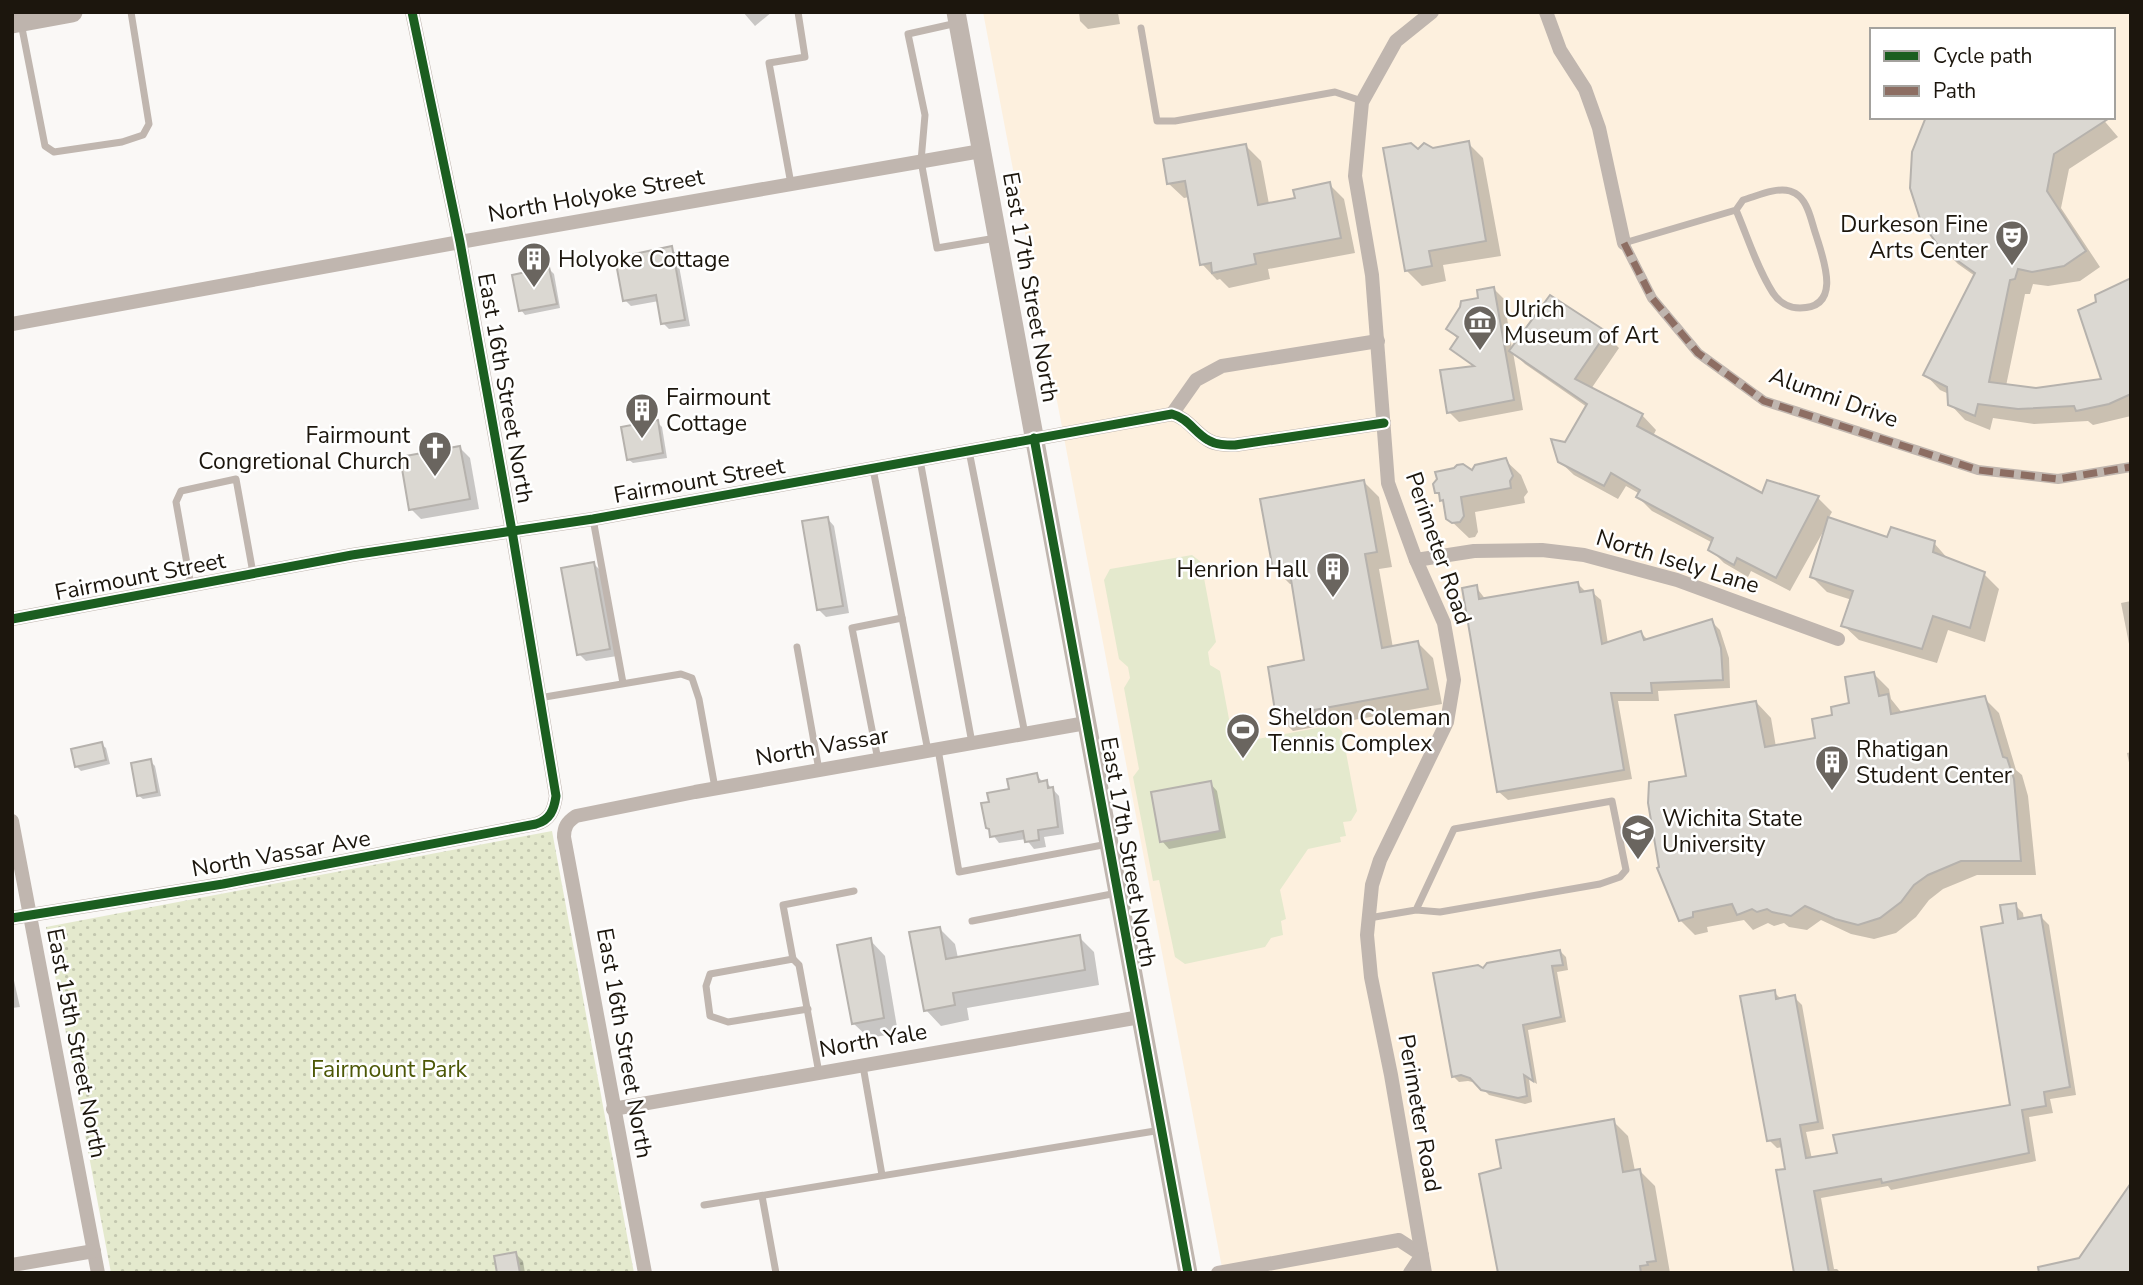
<svg xmlns="http://www.w3.org/2000/svg" width="2143" height="1285" font-family="'Nunito Sans',sans-serif">
<style>
.built{fill:#fdf0de;fill-rule:evenodd}
.grass{fill:#e4e9cd}
.park{fill:url(#park-dots)}
.shadow{fill:#0003}
.building{fill:#dbd8d2;stroke:#b6b2ad;stroke-width:2}
.lines{fill:none;stroke-linecap:round;stroke-linejoin:round}
.service{stroke:#c0b6af;stroke-width:7}
.pedestrian{stroke:#c0b6af;stroke-width:10}
.minor{stroke:#c0b6af;stroke-width:14}
.tertiary{stroke:#c0b6af;stroke-width:19}
.secondary{stroke:#beb4ad;stroke-width:21}
.quiet{stroke:#8d6e63;stroke-width:7;stroke-dasharray:14 7;stroke-linecap:butt}
.cycleway-casing{stroke:#fff;stroke-width:13}
.cycleway{stroke:#1b5e20;stroke-width:9}
.labels{text-anchor:middle;stroke-width:5;stroke-linejoin:round;paint-order:stroke}
.street-label{font-size:23px;fill:#1c160d;stroke:#fff}
.poi-label{font-size:23px;fill:#1c160d;stroke:#fff;text-anchor:start}
.park-label{font-size:23px;fill:#4c5706;stroke:#fff}
</style>
<defs>
<pattern id="park-dots" width="8" height="8" patternUnits="userSpaceOnUse" patternTransform="scale(1.75)"><rect width="8" height="8" fill="#e4e9cd"/><path d="M2 2h.1M6 6h.1" fill="none" stroke="#c3c7af" stroke-width="1.8" stroke-linecap="round"/></pattern>
</defs>
<rect width="100%" height="100%" fill="#faf8f6"/>
<!-- built -->
<path class="built" d="M983,12H2131V1273H1223ZM1872,30H2113V117H1872Z"/>
<!-- grass -->
<polygon class="grass" points="1192,555 1201,562 1216,642 1208,652 1210,665 1220,671 1235,751 1246,749 1252,740 1333,725 1342,731 1357,811 1351,821 1343,822 1346,836 1340,837 1341,842 1308,849 1280,890 1286,919 1281,921 1283,935 1271,938 1265,947 1185,964 1175,957 1159,880 1153,881 1133,777 1139,769 1124,688 1130,678 1128,667 1119,659 1104,580 1110,569"/>
<!-- park -->
<polygon class="park" points="552,831 634,1273 111,1273 46,927"/>
<!-- shadow -->
<g class="shadow">
<polygon points="743,12 772,12 755,26"/>
<polygon points="1079,12 1121,12 1118,13 1120,24 1088,29 1080,21"/>
<polygon points="2101,117 2118,137 2069,169 2061,208 2100,267 2080,281 2048,286 2033,284 2030,294 2025,294 2006,386 2036,390 2103,380 2097,303 2131,282 2131,416 2093,425 2088,421 2034,424 1993,418 1990,430 1965,420 1950,404 1949,394 1940,390 1925,374 1975,276 1958,264 1942,248 1923,222"/>
<polygon points="1468,143 1483,158 1501,256 1443,265 1446,281 1422,286 1407,271 1418,151"/>
<polygon points="1246,146 1261,161 1269,204 1297,200 1329,184 1344,199 1355,253 1268,269 1270,279 1229,288 1220,279 1217,280 1202,264 1189,197 1184,198 1168,183"/>
<polygon points="671,248 677,255 690,326 669,329 663,323 659,301 631,306 625,300"/>
<polygon points="549,269 554,274 560,308 525,315 521,310"/>
<polygon points="1494,289 1504,299 1512,349 1605,334 1619,348 1591,389 1642,415 1656,430 1653,436 1762,496 1818,498 1832,512 1828,519 1888,540 1934,543 1949,560 1984,574 1999,589 1985,642 1948,630 1937,663 1859,640 1843,625 1852,600 1827,592 1812,577 1828,523 1790,591 1751,571 1748,577 1724,563 1710,549 1713,543 1652,511 1638,497 1640,494 1626,486 1618,499 1574,475 1559,461 1566,444 1587,407 1525,364 1513,352 1523,410 1459,422 1449,412 1475,367 1452,348 1458,339 1448,329"/>
<polygon points="657,422 662,427 667,458 633,463 628,459"/>
<polygon points="460,448 470,458 479,509 421,519 411,509"/>
<polygon points="1505,460 1521,475 1528,492 1524,497 1525,503 1475,512 1478,532 1475,537 1469,538 1448,518 1445,503 1437,493 1472,472"/>
<polygon points="1364,482 1379,497 1392,567 1379,569 1393,648 1418,643 1433,658 1442,704 1293,731 1278,716 1306,661 1293,584 1290,584 1275,569"/>
<polygon points="827,518 834,526 849,613 826,617 819,610"/>
<polygon points="594,564 601,571 617,656 586,661 579,654"/>
<polygon points="1578,584 1587,593 1592,592 1601,600 1608,644 1641,633 1649,641 1711,621 1720,630 1729,658 1730,688 1658,691 1659,701 1618,701 1632,779 1508,800 1499,792 1476,587 1486,600"/>
<polygon points="2131,601 2131,654 2121,603"/>
<polygon points="1874,674 1889,689 1891,699 1903,714 1984,698 1999,713 2016,770 2022,775 2028,796 2036,875 1977,875 1943,889 1929,900 1916,917 1896,933 1874,939 1851,934 1821,920 1807,930 1789,927 1784,923 1774,926 1768,923 1753,930 1744,920 1707,927 1708,932 1695,935 1680,920 1688,777 1756,702 1771,718 1776,747 1817,739 1833,717 1851,704"/>
<polygon points="101,744 106,748 110,764 81,771 76,766"/>
<polygon points="2131,752 2131,772 2127,753"/>
<polygon points="150,761 155,766 161,796 143,799 138,795"/>
<polygon points="1036,775 1043,782 1046,782 1059,796 1064,834 1044,837 1046,847 1034,849 1026,839 999,843 987,827 991,803"/>
<polygon points="1210,783 1217,791 1226,838 1169,849 1162,841"/>
<polygon points="2015,905 2023,913 2024,920 2041,917 2049,925 2076,1095 2050,1099 2053,1113 2029,1117 2036,1161 1891,1190 1888,1186 1821,1198 1834,1269 1837,1269 1841,1273 1796,1273 1787,1170 1783,1147 1777,1148 1769,1140 1774,992 1782,1000 1794,997 1802,1005 1824,1129 1806,1132 1812,1159 1839,1155 2012,1107 2005,925"/>
<polygon points="940,929 955,944 958,958 1079,937 1094,952 1099,985 967,1008 969,1020 941,1026 926,1010"/>
<polygon points="870,940 885,956 898,1033 869,1038 853,1023"/>
<polygon points="1560,951 1566,957 1568,970 1557,972 1566,1022 1528,1030 1537,1084 1529,1079 1532,1102 1525,1104 1489,1095 1477,1083 1468,1081 1459,1082 1453,1076 1483,970"/>
<polygon points="12,972 20,1007 12,1008"/>
<polygon points="1613,1121 1628,1136 1635,1171 1640,1171 1655,1186 1670,1273 1500,1273 1503,1169"/>
<polygon points="516,1254 523,1261 525,1273 499,1273"/>
</g>
<!-- building -->
<g class="building">
<polygon points="1926,117 2111,117 2054,154 2047,191 2086,251 2064,266 2032,272 2018,269 2015,279 2010,280 1989,382 2036,388 2101,379 2078,310 2096,302 2095,295 2131,278 2131,394 2109,404 2076,411 2074,406 2018,409 1978,404 1975,416 1948,405 1947,387 1923,375 1975,273 1941,249 1921,222 1910,188 1912,152"/>
<polygon points="1469,141 1486,241 1429,251 1432,266 1405,271 1383,148 1411,143 1418,149 1424,143 1433,148"/>
<polygon points="1246,144 1258,205 1295,198 1293,190 1330,182 1341,238 1254,254 1256,264 1212,273 1211,263 1200,265 1185,181 1167,184 1163,159"/>
<polygon points="672,246 685,320 661,324 656,295 623,301 615,258"/>
<polygon points="549,267 557,304 519,311 512,275"/>
<polygon points="1494,287 1514,400 1447,413 1440,370 1474,366 1450,349 1458,337 1446,329 1460,307 1461,301 1478,298 1477,290"/>
<polygon points="1550,295 1607,332 1575,379 1643,414 1637,426 1762,493 1767,480 1819,496 1776,578 1737,558 1734,565 1708,550 1713,538 1636,497 1640,490 1611,473 1604,486 1558,462 1551,439 1565,442 1587,404 1509,351"/>
<polygon points="658,420 663,453 627,460 621,427"/>
<polygon points="460,446 470,499 409,510 400,457"/>
<polygon points="1506,458 1513,476 1510,481 1511,488 1461,497 1464,516 1460,522 1452,523 1446,519 1443,500 1440,501 1439,493 1435,493 1433,484 1437,479 1435,472 1454,468 1457,465 1463,464 1472,470 1475,465"/>
<polygon points="1364,480 1377,552 1365,554 1382,648 1418,641 1428,689 1276,717 1268,667 1304,660 1289,567 1273,570 1260,499"/>
<polygon points="828,517 843,606 817,610 802,521"/>
<polygon points="1828,517 1887,537 1891,527 1935,541 1933,552 1985,572 1970,628 1933,616 1922,649 1841,626 1853,591 1810,577"/>
<polygon points="594,562 610,649 577,655 561,568"/>
<polygon points="1578,582 1580,592 1593,590 1602,644 1641,631 1644,640 1712,619 1721,648 1723,680 1651,683 1652,693 1611,693 1624,770 1497,792 1462,588 1477,585 1479,599"/>
<polygon points="1874,672 1879,696 1888,694 1891,714 1985,696 2003,757 2007,758 2014,779 2021,861 1961,861 1928,875 1914,885 1901,902 1880,918 1858,925 1835,919 1805,906 1791,916 1772,912 1767,909 1757,912 1752,909 1737,915 1732,904 1693,912 1693,917 1679,921 1657,868 1659,867 1648,803 1649,782 1686,776 1675,715 1756,701 1765,747 1815,738 1812,719 1832,715 1831,707 1849,703 1845,677"/>
<polygon points="102,742 106,760 75,767 71,749"/>
<polygon points="151,759 157,792 137,796 131,763"/>
<polygon points="1037,773 1039,782 1047,780 1048,788 1053,787 1058,827 1038,830 1039,840 1025,842 1023,831 990,837 989,829 986,828 981,803 989,802 987,793 1009,789 1007,779"/>
<polygon points="1211,781 1220,831 1160,842 1151,792"/>
<polygon points="2016,903 2018,919 2041,915 2070,1087 2044,1092 2046,1106 2022,1110 2029,1153 1882,1183 1881,1179 1814,1191 1829,1273 1794,1273 1776,1170 1785,1169 1780,1139 1767,1141 1740,996 1775,990 1776,999 1795,995 1818,1122 1800,1125 1806,1158 1837,1153 1833,1135 2010,1105 1981,927 2003,923 2000,905"/>
<polygon points="940,927 946,959 1080,935 1085,970 953,993 955,1005 924,1011 909,932"/>
<polygon points="871,938 884,1018 852,1024 837,945"/>
<polygon points="1560,950 1563,965 1552,966 1561,1017 1523,1025 1533,1081 1524,1075 1527,1096 1518,1098 1481,1090 1470,1078 1461,1075 1452,1077 1433,973 1478,965 1483,968 1487,963"/>
<polygon points="1614,1119 1623,1172 1640,1169 1656,1261 1647,1262 1648,1265 1640,1266 1641,1273 1498,1273 1479,1174 1501,1168 1496,1140"/>
<polygon points="2131,1183 2131,1273 2039,1273 2038,1267 2079,1258"/>
<polygon points="516,1252 520,1273 497,1273 494,1256"/>
</g>
<g class="lines">
<!-- service -->
<g class="service">
<polyline points="21,23 45,146 54,152 122,142 143,135 149,124 131,12"/>
<polyline points="957,23 908,34 925,115 921,161 937,248 996,238"/>
<polyline points="1141,28 1157,121 1175,121 1335,92 1362,101"/>
<polyline points="791,184 769,63 805,57 798,12"/>
<path d="M1624,243L1736,210L1743,200C1757,196 1776,187 1790,191C1793,192 1797,194 1799,196C1809,205 1812,224 1816,235C1823,258 1843,308 1800,308C1789,308 1779,302 1773,293C1757,268 1748,238 1736,210"/>
<polyline points="969,451 1025,734"/>
<polyline points="920,460 972,743"/>
<polyline points="873,469 928,751"/>
<polyline points="593,519 623,683"/>
<polyline points="191,586 176,502 181,491 236,479 253,573"/>
<polyline points="797,647 819,770"/>
<polyline points="539,698 681,674 692,678 699,699 715,788"/>
<polyline points="938,749 959,872 1108,844"/>
<polyline points="878,760 852,628 902,618"/>
<polyline points="1369,918 1416,910 1454,829 1612,801 1626,870 1620,877 1600,884 1440,912 1416,910"/>
<polyline points="972,921 1117,893"/>
<polyline points="793,959 783,905 854,891"/>
<polyline points="808,1009 728,1022 710,1016 706,986 710,974 793,959 799,965 819,1073"/>
<polyline points="863,1066 882,1175"/>
<polyline points="762,1196 776,1273"/>
<polyline points="704,1205 1161,1130"/>
</g>
<!-- pedestrian -->
<polyline class="pedestrian" points="1624,243 1652,298 1698,353 1764,401 1978,470 2058,479 2131,467"/>
<!-- minor -->
<g class="minor">
<polyline points="1546,12 1560,50 1585,89 1599,128 1624,243"/>
<polyline points="12,324 460,242 981,151"/>
<polyline points="1172,414 1196,380 1222,366 1378,341"/>
<polyline points="1416,560 1474,551 1542,550 1584,555 1677,580 1838,639"/>
<path d="M12,619L352,555L593,519L1172,414C1188,418 1195,433 1208,440C1216,445 1226,445 1235,445L1384,423"/>
<polyline points="12,821 98,1273"/>
<path d="M12,918L223,884L536,824C550,820 554,810 556,796L512,531L460,242L412,12"/>
<polyline points="613,1109 1140,1017"/>
<polyline points="12,1265 94,1251"/>
<path d="M645,1273L564,837C564,827 567,822 576,816L695,792L1086,723"/>
<polyline points="1218,1273 1399,1240 1422,1255 1410,1273"/>
<polyline points="1425,1273 1391,1075 1371,977 1367,935 1372,885 1380,860 1447,722 1454,680 1444,623 1416,560 1388,483 1372,275 1355,176 1362,102 1396,41 1432,12"/>
</g>
<!-- tertiary -->
<polyline class="tertiary" points="956,12 1188,1273"/>
<!-- secondary -->
<polyline class="secondary" points="12,23 72,12"/>
<!-- quiet -->
<polyline class="quiet" points="1624,243 1652,298 1698,353 1764,401 1978,470 2058,479 2131,467"/>
<!-- cycleway casing -->
<g class="cycleway-casing">
<g id="cycleway">
<polyline points="1034,438 1188,1273"/>
<path d="M12,619L352,555L593,519L1172,414C1188,418 1195,433 1208,440C1216,445 1226,445 1235,445L1384,423"/>
<path d="M12,918L223,884L536,824C550,820 554,810 556,796L512,531L460,242L412,12"/>
</g>
</g>
<!-- cycleway -->
<use href="#cycleway" class="cycleway"/>
</g>
<!-- icons -->
<defs>
<g id="theatre-pin" transform="scale(1.75)"><path d="M0 17L-7.5 6A9.5 9.5 0 1 1 7.5 6Z" fill="#6a655f" stroke="#fff"/><path d="M-5-5.5Q0-4 5-5.5V0Q5 5 0 6Q-5 5-5 0ZM-3.3-2.5H-1v1.5H-3.3ZM1-2.5H3.3v1.5H1ZM-2.8 1Q0 5.5 2.8 1Z" fill="#fff"/></g>
<g id="building-pin" transform="scale(1.75)"><path d="M0 17L-7.5 6A9.5 9.5 0 1 1 7.5 6Z" fill="#6a655f" stroke="#fff"/><path d="M-4-6H4V6H1V3H-1V6H-4ZM-2.5-4.3h1.7v1.8h-1.7ZM.8-4.3h1.7v1.8H.8ZM-2.5-1h1.7V.8h-1.7ZM.8-1h1.7V.8H.8Z" fill="#fff"/></g>
<g id="museum-pin" transform="scale(1.75)"><path d="M0 17L-7.5 6A9.5 9.5 0 1 1 7.5 6Z" fill="#6a655f" stroke="#fff"/><path d="M0-6L6-3V-2H-6V-3ZM-5-1h2V3h-2ZM-1-1h2V3h-2ZM3-1h2V3H3ZM-6 4H6V6H-6Z" fill="#fff"/></g>
<g id="church-pin" transform="scale(1.75)"><path d="M0 17L-7.5 6A9.5 9.5 0 1 1 7.5 6Z" fill="#6a655f" stroke="#fff"/><path d="M-1.2-6h2.4v3.5h3.3v2.4h-3.3V6h-2.4V-.1h-3.3v-2.4h3.3Z" fill="#fff"/></g>
<g id="stadium-pin" transform="scale(1.75)"><path d="M0 17L-7.5 6A9.5 9.5 0 1 1 7.5 6Z" fill="#6a655f" stroke="#fff"/><path d="M0-5a6.5 5 0 1 0 0 10a6.5 5 0 1 0 0-10ZM-3.5-1.8h7v3.6h-7Z" fill="#fff"/></g>
<g id="university-pin" transform="scale(1.75)"><path d="M0 17L-7.5 6A9.5 9.5 0 1 1 7.5 6Z" fill="#6a655f" stroke="#fff"/><path d="M0-5L7-2L0 1L-7-2ZM-4 1L0 2.5L4 1V4Q0 6-4 4Z" fill="#fff"/></g>
</defs>
<g fill-rule="evenodd">
<use href="#theatre-pin" x="2012" y="237"/>
<use href="#building-pin" x="534" y="259"/>
<use href="#museum-pin" x="1480" y="322"/>
<use href="#building-pin" x="642" y="410"/>
<use href="#church-pin" x="435" y="448"/>
<use href="#building-pin" x="1333" y="569"/>
<use href="#stadium-pin" x="1243" y="730"/>
<use href="#building-pin" x="1832" y="762"/>
<use href="#university-pin" x="1638" y="831"/>
</g>
<g class="labels">
<!-- street labels -->
<g class="street-label">
<text transform="translate(596 195) rotate(-10)" y="8">North Holyoke Street</text>
<text transform="translate(1031 287) rotate(80)" y="8">East 17th Street North</text>
<text transform="translate(506 388) rotate(80)" y="8">East 16th Street North</text>
<text transform="translate(1834 397) rotate(20)" y="8">Alumni Drive</text>
<text transform="translate(699 480) rotate(-10)" y="8">Fairmount Street</text>
<text transform="translate(1439 548) rotate(71)" y="8">Perimeter Road</text>
<text transform="translate(1678 561) rotate(17)" y="8">North Isely Lane</text>
<text transform="translate(140 576) rotate(-11)" y="8">Fairmount Street</text>
<text transform="translate(822 746) rotate(-10)" y="8">North Vassar</text>
<text transform="translate(1129 852) rotate(80)" y="8">East 17th Street North</text>
<text transform="translate(281 853) rotate(-10)" y="8">North Vassar Ave</text>
<text transform="translate(873 1040) rotate(-10)" y="8">North Yale</text>
<text transform="translate(77 1043) rotate(79)" y="8">East 15th Street North</text>
<text transform="translate(625 1043) rotate(80)" y="8">East 16th Street North</text>
<text transform="translate(1420 1113) rotate(80)" y="8">Perimeter Road</text>
</g>
<!-- poi labels -->
<g class="poi-label">
<text x="1988" y="232" text-anchor="end">Durkeson Fine<tspan x="1988" dy="26">Arts Center</tspan></text>
<text x="558" y="267">Holyoke Cottage</text>
<text x="1504" y="317">Ulrich<tspan x="1504" dy="26">Museum of Art</tspan></text>
<text x="666" y="405">Fairmount<tspan x="666" dy="26">Cottage</tspan></text>
<text x="410" y="443" text-anchor="end">Fairmount<tspan x="410" dy="26">Congretional Church</tspan></text>
<text x="1308" y="577" text-anchor="end">Henrion Hall</text>
<text x="1268" y="725">Sheldon Coleman<tspan x="1268" dy="26">Tennis Complex</tspan></text>
<text x="1856" y="757">Rhatigan<tspan x="1856" dy="26">Student Center</tspan></text>
<text x="1662" y="826">Wichita State<tspan x="1662" dy="26">University</tspan></text>
</g>
<!-- park labels -->
<g class="park-label">
<text x="389" y="1077">Fairmount Park</text>
</g>
</g>
<!-- border -->
<rect width="2143" height="1285" fill="none" stroke="#1c160d" stroke-width="28"/>
<!-- legend -->
<rect x="1870" y="28" width="245" height="91" fill="#ffffff" stroke="#a4a29e" stroke-width="2"/>
<rect x="1884" y="51" width="35" height="10" fill="#1b5e20" stroke="#a4a29e" stroke-width="2"/>
<text x="1933" y="63" font-size="21" fill="#1c160d">Cycle path</text>
<rect x="1884" y="86" width="35" height="10" fill="#8d6e63" stroke="#a4a29e" stroke-width="2"/>
<text x="1933" y="98" font-size="21" fill="#1c160d">Path</text>
</svg>
